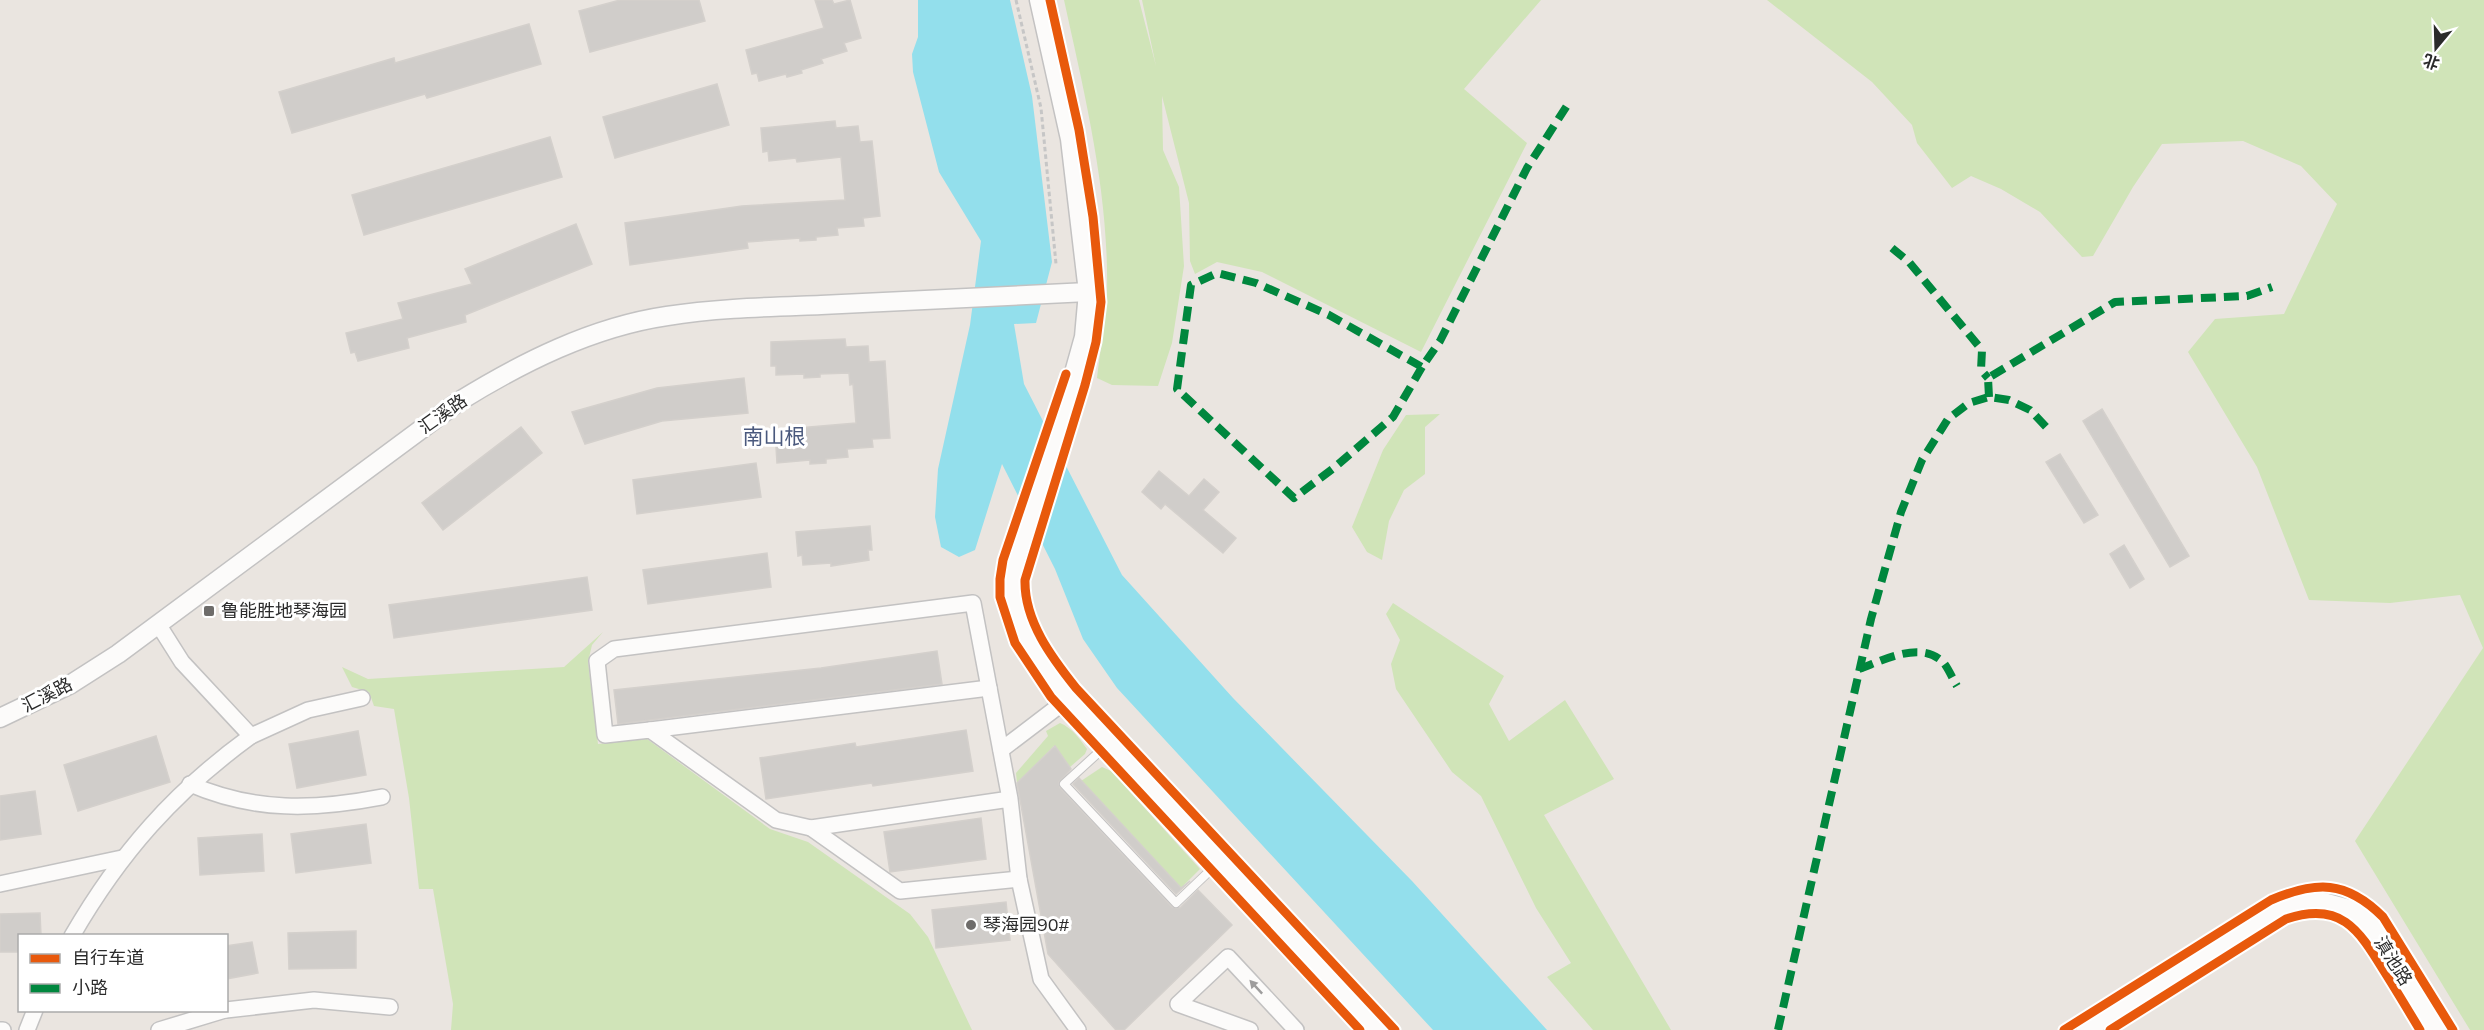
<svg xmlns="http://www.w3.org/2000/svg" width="2484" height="1030" font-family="Mulish,'Noto Sans SC',sans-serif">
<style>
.green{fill:#d0e4b8}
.water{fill:#93dfec}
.building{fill:#d0cdca;stroke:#d4d0cc;stroke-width:1.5}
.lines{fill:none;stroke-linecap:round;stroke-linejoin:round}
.service-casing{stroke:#c3c2c2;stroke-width:10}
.minor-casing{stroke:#c3c2c2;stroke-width:18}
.tertiary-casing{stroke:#c3c2c2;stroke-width:21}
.path{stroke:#c6c6c6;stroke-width:3;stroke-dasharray:4.5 3;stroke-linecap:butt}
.service{stroke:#fcfbfa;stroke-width:8}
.minor{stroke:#fcfbfa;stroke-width:15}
.tertiary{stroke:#fcfbfa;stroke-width:18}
.quiet{stroke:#00873e;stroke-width:8;stroke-dasharray:15 8;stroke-linecap:butt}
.cycleway-casing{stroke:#fff;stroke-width:13}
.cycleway{stroke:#e8590c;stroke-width:9}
.oneway{fill:#9e9d9d}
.poi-dot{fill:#6e6c6a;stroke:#fff;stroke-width:2}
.labels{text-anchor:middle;stroke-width:6;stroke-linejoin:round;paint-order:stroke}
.street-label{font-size:18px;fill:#2b2b2b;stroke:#fff}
.poi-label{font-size:18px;fill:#2b2b2b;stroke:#fff;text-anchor:start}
.quarter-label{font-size:21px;fill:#4a597d;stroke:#fff}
</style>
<rect width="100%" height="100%" fill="#eae5e0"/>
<!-- green -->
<g class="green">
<path d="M1064,0H1139L1156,66L1142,0H1541L1464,89L1527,143L1421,352L1262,272L1217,262L1195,274L1190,261L1189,203L1162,96L1163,150L1179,187L1184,266L1172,343L1158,386L1112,385L1097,378C1100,350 1106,321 1107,292C1109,193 1085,96 1064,0Z"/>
<polygon points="1767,0 2484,0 2484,1030 2470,1030 2355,841 2483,648 2460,595 2390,603 2309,600 2257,467 2188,352 2215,319 2284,314 2337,204 2301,166 2243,141 2162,144 2133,187 2093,256 2082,257 2040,212 2001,189 1971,176 1952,188 1917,143 1912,125 1872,82"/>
<polygon points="1440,414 1425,427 1425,474 1404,490 1389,521 1382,560 1367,552 1352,527 1383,450 1406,415"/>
<polygon points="1393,603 1504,676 1489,704 1509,741 1565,700 1614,779 1544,815 1671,1030 1593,1030 1547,977 1571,963 1536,908 1481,796 1452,772 1396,689 1391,664 1400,640 1386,614"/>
<polygon points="603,632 592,645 588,662 598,744 647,739 770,829 808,842 910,914 928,937 972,1030 451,1030 453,1004 433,889 419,889 409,798 394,709 374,706 369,692 352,687 342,667 368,679 564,667"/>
<path d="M1060,723C1072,728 1079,738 1087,749L1085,754L1070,767L1054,746L1017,783L1016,773L1048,736L1046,731Z"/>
<polygon points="1102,767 1111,771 1200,869 1181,888 1081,781"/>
</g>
<!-- water -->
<polygon class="water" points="918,0 1010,0 1032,96 1052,262 1036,323 1014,324 1024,384 1122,575 1233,698 1412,881 1547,1030 1433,1030 1117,688 1083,639 1055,569 1002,464 975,550 959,557 941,547 935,517 938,469 970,325 981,241 939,172 913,72 912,54 918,37"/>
<!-- building -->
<g class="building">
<polygon points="620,0 699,0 705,21 590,52 579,11"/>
<polygon points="815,0 832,0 834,4 850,0 861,38 844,43 847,51 821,59 823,63 801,70 802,73 787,77 786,74 759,81 757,73 752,74 746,50 824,28"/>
<polygon points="529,24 541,64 427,98 425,94 292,133 279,92 394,58 395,63"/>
<polygon points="717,84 729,125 615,158 603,117"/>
<polygon points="835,121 836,128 858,126 860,142 872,141 880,216 863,218 864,226 837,228 838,235 816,237 816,240 800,241 800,238 747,242 748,248 630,265 625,223 742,206 845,200 841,157 797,162 796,158 769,161 768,151 763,152 761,128"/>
<polygon points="550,137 562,177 364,235 352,195"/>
<polygon points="576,224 592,264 465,315 466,322 407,338 409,348 358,361 355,352 351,353 346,333 403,319 398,303 472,284 465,269"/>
<polygon points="845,339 846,347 868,346 869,362 885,361 890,438 872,439 873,447 847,449 848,457 826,459 826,463 810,464 810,460 777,463 775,430 856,423 853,384 850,385 849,373 820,374 820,377 804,378 804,374 776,375 776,366 771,366 771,342"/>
<polygon points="744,378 748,413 662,421 585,444 572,412 657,388"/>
<polygon points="2102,409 2189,556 2170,567 2083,421"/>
<polygon points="521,427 542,453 443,530 422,503"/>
<polygon points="2060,454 2098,515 2084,523 2046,462"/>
<polygon points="756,463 761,497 637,514 633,480"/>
<polygon points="1159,471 1189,496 1204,479 1219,492 1203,510 1236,538 1223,553 1165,504 1161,509 1142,492"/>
<polygon points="870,526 872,550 868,550 869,560 831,566 831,563 803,565 802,555 798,556 796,532"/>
<polygon points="2124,545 2144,579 2130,588 2110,554"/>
<polygon points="767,553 771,587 648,604 643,570"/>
<polygon points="587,577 592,610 394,638 389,605"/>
<polygon points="937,651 942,684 618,724 614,690 821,668"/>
<polygon points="966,730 973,771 873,786 872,783 766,799 760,758 855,743 856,747"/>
<polygon points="358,731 366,775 297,788 289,744"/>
<polygon points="156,736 170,782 78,811 64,765"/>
<polygon points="1055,746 1071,769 1059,782 1060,788 1172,907 1180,908 1198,890 1232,925 1124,1030 1116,1030 1048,954 1017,783"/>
<polygon points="1079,778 1181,888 1190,881 1176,894 1073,784"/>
<polygon points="35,791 41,834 0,840 0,796"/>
<polygon points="981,818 986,859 890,872 884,832"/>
<polygon points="366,824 371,863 296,873 291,834"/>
<polygon points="262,834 264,871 200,875 198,838"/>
<polygon points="1006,902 1010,940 936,948 932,910"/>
<polygon points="40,913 41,936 20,936 20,952 0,952 0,914"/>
<polygon points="356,931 356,968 289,969 288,933"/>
<polygon points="252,942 258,973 226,979 226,946"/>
</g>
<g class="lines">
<!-- service casing -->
<g class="service-casing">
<polyline id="service" points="1109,743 1064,784 1176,903 1219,862"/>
</g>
<!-- minor casing -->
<g class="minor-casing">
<g id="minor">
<polyline points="650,730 989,688"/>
<polyline points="251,736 308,710 362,698"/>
<polyline points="1001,750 1068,699"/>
<path d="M190,784C254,812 315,810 382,797"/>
<polyline points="1010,799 811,828 776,820 650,730 605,735 597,661 614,649 973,603 1010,799 1019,879 1041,979 1078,1030"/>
<polyline points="811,828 900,891 1019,879"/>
<polyline points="0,884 122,858"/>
<path d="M72,936C120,853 174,792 251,736L182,662L158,624"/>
<polyline points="226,1010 314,1000 390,1007"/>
<polyline points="0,1030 3,1030"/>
<polyline points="27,1030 35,1010"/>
<polyline points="159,1030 225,1010"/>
<polyline points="1250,1030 1178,1004 1228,957 1296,1030"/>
</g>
</g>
<!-- tertiary casing -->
<g class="tertiary-casing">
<g id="tertiary">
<path d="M1039,0L1070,139L1088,292L1084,337L1072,380L1015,561C1009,623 1029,653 1068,699L1378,1030"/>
<path d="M0,718L71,684L118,654L458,402C521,363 592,327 667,316C717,308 770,307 821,305C910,301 999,297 1088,292"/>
<polyline points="2086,1030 2270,915 2298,903 2323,902 2349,909 2363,918 2373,928 2436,1030"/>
</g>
</g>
<!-- path -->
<polyline class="path" points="1016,0 1041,108 1056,264"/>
<!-- service -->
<use href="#service" class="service"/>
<!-- minor -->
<use href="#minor" class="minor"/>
<!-- tertiary -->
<use href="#tertiary" class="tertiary"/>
<!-- quiet -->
<g class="quiet">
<polyline points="1892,248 1909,262 1982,350 1981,370 1988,378"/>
<polyline points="1422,367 1393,417 1335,467 1294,498 1177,389 1191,285 1217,273 1256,283 1329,315 1422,367 1440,341 1527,168 1568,104"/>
<polyline points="1989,397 1988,378 2115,302 2247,296 2272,287"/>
<path d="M1859,669C1884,660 1919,641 1942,661C1948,667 1952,678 1957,686"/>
<polyline points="1778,1030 1871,619 1901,512 1922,460 1948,419 1969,403 1989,397 2009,400 2030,410 2050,431"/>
</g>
<!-- cycleway casing -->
<g class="cycleway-casing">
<g id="cycleway">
<path d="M1050,0L1079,130L1093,217L1101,302L1096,342L1085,385L1025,580C1024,621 1052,658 1076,688L1395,1030"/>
<polyline points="1066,374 1003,560 1000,579 1000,597 1015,643 1051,697 1360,1030"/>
<path d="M2064,1030L2271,900C2316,881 2346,880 2383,917L2453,1030"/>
<path d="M2110,1030L2286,919C2340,901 2358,928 2384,971C2396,990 2408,1010 2420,1030"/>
</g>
</g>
<!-- cycleway -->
<use href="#cycleway" class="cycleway"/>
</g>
<!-- one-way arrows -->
<defs><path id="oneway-solid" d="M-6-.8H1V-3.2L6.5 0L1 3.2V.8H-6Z" transform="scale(1.5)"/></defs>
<use class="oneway" href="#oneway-solid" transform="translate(1256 987) rotate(-133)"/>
<!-- markers -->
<g class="poi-dot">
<rect x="203" y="605" width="12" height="12" rx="3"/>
<circle cx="971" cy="925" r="6"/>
</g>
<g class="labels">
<!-- street labels -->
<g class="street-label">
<text transform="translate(443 414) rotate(-35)" y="6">汇溪路</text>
<text transform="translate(47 695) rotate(-27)" y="6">汇溪路</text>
<text transform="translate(2393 961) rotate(58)" y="6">滇池路</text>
</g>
<!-- poi labels -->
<g class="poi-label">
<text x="221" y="617">鲁能胜地琴海园</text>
<text x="983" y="931">琴海园90#</text>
</g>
<!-- quarter labels -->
<g class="quarter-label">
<text x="774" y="444">南山根</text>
</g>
</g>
<!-- legend -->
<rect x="18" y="934" width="210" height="78" fill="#ffffff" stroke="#aaaaaa" stroke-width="1.5"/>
<rect x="30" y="954" width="30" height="9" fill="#e8590c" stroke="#aaaaaa" stroke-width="1.5"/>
<text x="72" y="964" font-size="18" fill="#2b2b2b">自行车道</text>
<rect x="30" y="984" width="30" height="9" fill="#00873e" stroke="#aaaaaa" stroke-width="1.5"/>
<text x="72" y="994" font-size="18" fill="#2b2b2b">小路</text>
<!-- north arrow -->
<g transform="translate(2436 48) rotate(199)" stroke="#ffffff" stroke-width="4.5" paint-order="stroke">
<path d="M0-4.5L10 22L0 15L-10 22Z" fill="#2b2b2b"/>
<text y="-9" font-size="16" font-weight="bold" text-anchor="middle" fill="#2b2b2b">北</text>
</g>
</svg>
